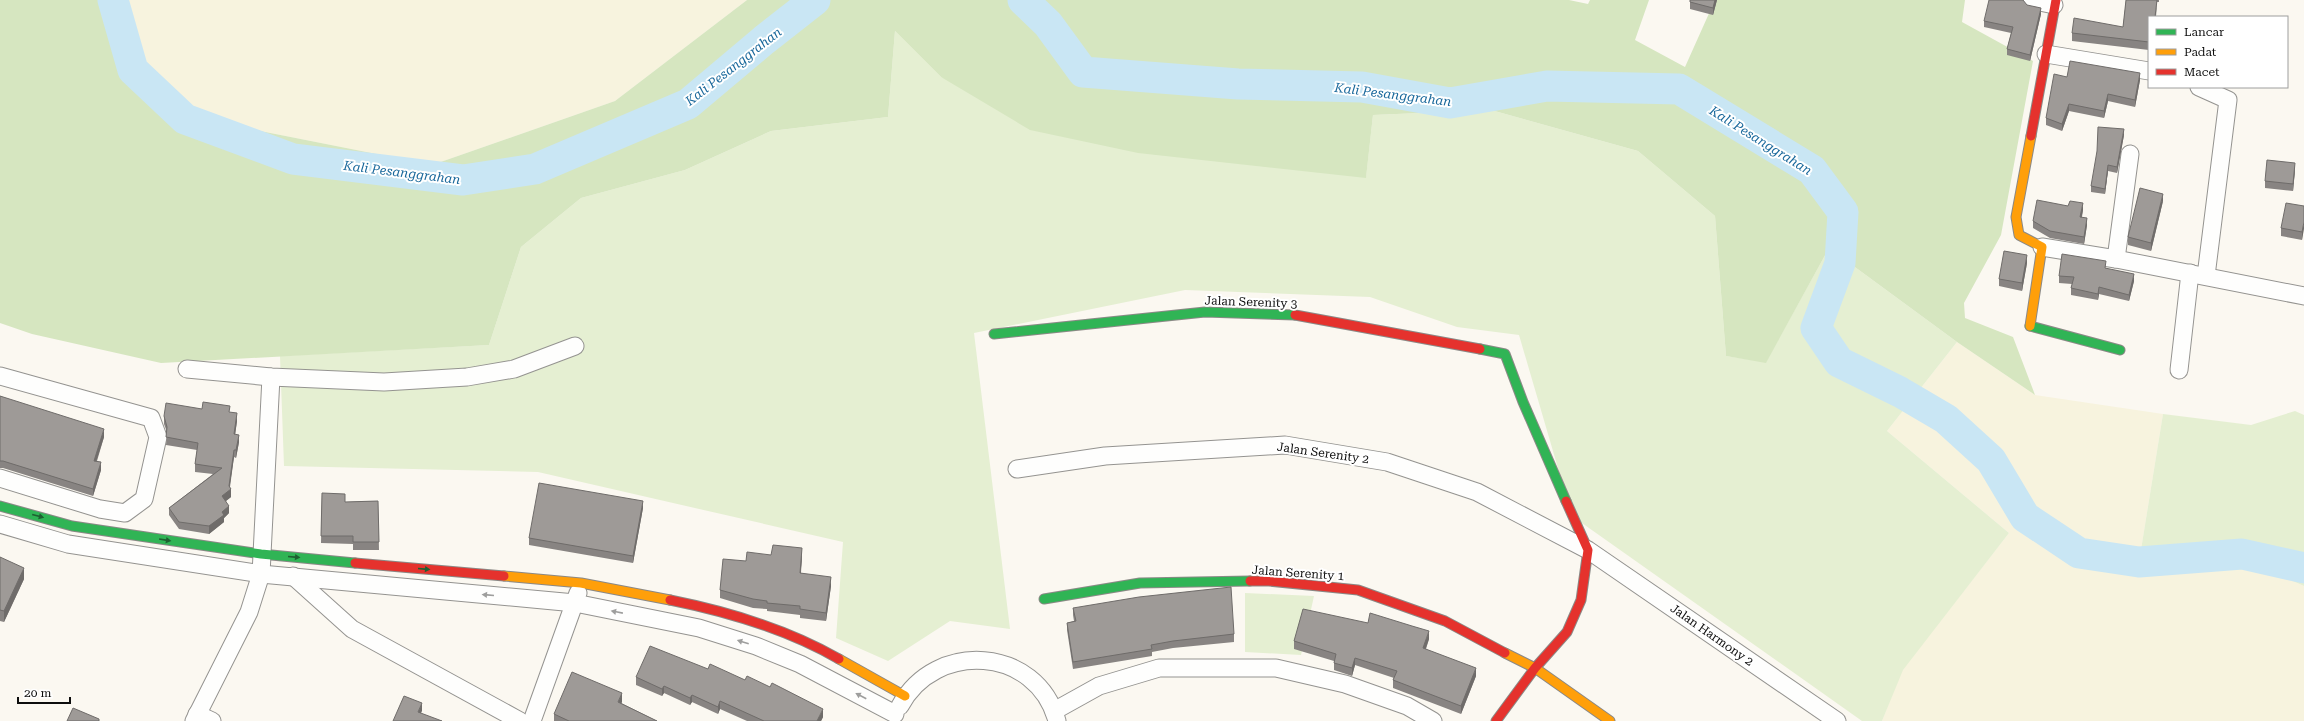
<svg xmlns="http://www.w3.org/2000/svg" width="2304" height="721" font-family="'Roboto Serif',serif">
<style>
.farmland{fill:#f7f3de}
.green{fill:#e5efd2}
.forest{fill:#d6e6c0}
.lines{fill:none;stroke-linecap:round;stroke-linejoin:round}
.river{stroke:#c9e6f4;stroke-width:31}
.street-casing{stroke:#949390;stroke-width:19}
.fast-casing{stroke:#8b8986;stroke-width:11}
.slow-casing{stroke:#8b8986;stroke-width:11}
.jam-casing{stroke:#8b8986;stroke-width:11}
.street{stroke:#fefefd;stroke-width:17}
.fast{stroke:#30b455;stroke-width:9}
.slow{stroke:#ff9f0a;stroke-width:9}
.jam{stroke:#e5322d;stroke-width:9}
.wall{fill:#888482}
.shaded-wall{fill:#6f6c6a}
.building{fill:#9e9a97;stroke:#6f6c6a}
.oneway{fill:#1e6031}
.oneway2{fill:#9e9e9d}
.labels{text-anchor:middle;stroke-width:4;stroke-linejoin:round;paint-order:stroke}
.street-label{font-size:12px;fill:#0d0d0d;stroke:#fff}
.water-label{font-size:13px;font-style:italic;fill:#19689b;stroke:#fff}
</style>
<rect width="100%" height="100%" fill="#fbf8f1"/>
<!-- farmland -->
<g class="farmland">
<polygon points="102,0 747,0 615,101 432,165 220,123 131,69"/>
<polygon points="1957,342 2035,395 2163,414 2139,562 2263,568 2304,586 2304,721 1882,721 1902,670 2009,533 1887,431"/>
</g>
<!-- green -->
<g class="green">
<polygon points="895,31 941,77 1366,177 1373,115 1491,110 1638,151 1715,216 1726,356 1766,362 1829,248 1957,342 1887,431 2009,533 1903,670 1882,721 1862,721 1572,516 1519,335 1457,327 1370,297 1185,290 974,333 1010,629 950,621 888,661 836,638 843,542 538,472 284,466 280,356 489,345 521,247 581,198 685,170 771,131 888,117"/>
<polygon points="2295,411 2304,415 2304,586 2263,568 2139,562 2163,414 2251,425"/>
<polygon points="1245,593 1314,596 1301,655 1245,652"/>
</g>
<!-- forest -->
<polygon class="forest" points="0,0 102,0 131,69 220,123 432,165 615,101 747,0 1569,0 1588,4 1590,0 1649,0 1635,40 1685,67 1715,0 1965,0 1962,22 2033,61 2001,235 1964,303 1965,318 2013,337 2035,395 1957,342 1829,248 1766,363 1726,356 1715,216 1638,151 1491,110 1373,115 1366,178 1138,153 1030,130 941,77 895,31 888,117 771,131 685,170 581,198 521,247 489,345 161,363 32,334 0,323"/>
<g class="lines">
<!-- river -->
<g class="river">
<polyline points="113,0 133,70 185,119 293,159 463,180 535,169 688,104 764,40 815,0"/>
<polyline points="1023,0 1048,24 1083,72 1238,84 1362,87 1450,103 1547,86 1679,89 1812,170 1843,212 1840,263 1816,328 1839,362 1900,392 1946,419 1991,460 2025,517 2079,553 2139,562 2242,554 2304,568"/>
</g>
<!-- street casing -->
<g class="street-casing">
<g id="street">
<polyline points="2030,0 2054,5"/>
<polyline points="2046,54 2149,71"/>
<polyline points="2199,87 2228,100 2206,276"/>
<polyline points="2042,247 2116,259 2304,296"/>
<polyline points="2116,259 2130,154"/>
<polyline points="187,369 271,377 384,382 467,377 514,369 575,346"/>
<polyline points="2179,370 2190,273"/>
<polyline points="0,376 151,418 158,437 144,499 125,513 100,509 0,478"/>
<polyline points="1017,469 1105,456 1285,445 1387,462 1477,492 1588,550 1837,721"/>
<polyline points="0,524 68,544 261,574 575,603 699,628 756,646 800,664 895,714"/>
<polyline points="293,576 352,629 520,721"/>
<path d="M900,706C935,640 1037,646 1057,721"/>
<polyline points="1054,711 1099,686 1159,668 1276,668 1345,684 1407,706 1433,721"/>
<polyline points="197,714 212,721"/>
<polyline points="194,721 249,612 261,574 271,377"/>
<polyline points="532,721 578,593"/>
</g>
</g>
<!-- fast casing -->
<g class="fast-casing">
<g id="fast">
<polyline points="2030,326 2120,350"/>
<polyline points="994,334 1205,312 1295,315"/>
<polyline points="1480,349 1505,354 1523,402 1566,501"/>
<polyline points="0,506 72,526 261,554 355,563"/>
<polyline points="1044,599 1140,583 1250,581"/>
</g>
</g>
<!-- slow casing -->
<g class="slow-casing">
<g id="slow">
<polyline points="2030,326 2042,247 2019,235 2016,217 2031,136"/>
<polyline points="504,576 581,583 670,600"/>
<polyline points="1505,653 1535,668 1610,721"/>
<polyline points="839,659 905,696"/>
</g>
</g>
<!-- jam casing -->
<g class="jam-casing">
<g id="jam">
<polyline points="2031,136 2056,0"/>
<polyline points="1295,315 1480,349"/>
<polyline points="355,563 504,576"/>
<polyline points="1250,581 1269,581 1358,590 1445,621 1505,653"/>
<path d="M670,600C730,612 787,629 839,659"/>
<polyline points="1496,721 1535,668 1567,632 1581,600 1588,550 1566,501"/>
</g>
</g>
<!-- street -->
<use href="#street" class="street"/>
<!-- fast -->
<use href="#fast" class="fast"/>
<!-- slow -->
<use href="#slow" class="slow"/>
<!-- jam -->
<use href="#jam" class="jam"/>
</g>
<!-- wall -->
<g class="wall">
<polygon points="1690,0 1717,0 1713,15 1690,9"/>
<polygon points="2126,0 2159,0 2159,2 2157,2 2149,17 2149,50 2072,41 2072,33 2123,27"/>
<polygon points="2027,5 2041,14 2030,61 2007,55 2007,49 2011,33 1984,27 1984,21"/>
<polygon points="2067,77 2140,80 2135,107 2108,101 2104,118 2069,111 2062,131 2046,125 2046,118"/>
<polygon points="2124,135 2117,173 2108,171 2105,194 2091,192 2091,186"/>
<polygon points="2295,170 2293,191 2265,188 2265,181"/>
<polygon points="2163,201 2151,251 2128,245 2128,237"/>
<polygon points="2304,206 2302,240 2281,236 2281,228"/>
<polygon points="2083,210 2082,217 2087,225 2084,244 2050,238 2033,228 2033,221"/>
<polygon points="2027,263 2022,291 1999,286 1999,279"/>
<polygon points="2106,268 2134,281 2129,301 2099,294 2098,300 2071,295 2071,288 2072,284 2059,283 2059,276"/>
<polygon points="0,396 104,437 97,461 101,470 93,496 3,468 0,468"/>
<polygon points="202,409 230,413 237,421 235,435 239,442 236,458 234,457 230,487 231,497 226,501 229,513 224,518 224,522 209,534 179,529 169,515 169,508 213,474 195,472 195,464 197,450 166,445 167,432 164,424 164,416"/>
<polygon points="322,493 345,502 378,501 379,550 353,550 353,544 321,543"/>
<polygon points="643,508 633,563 529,545 529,538"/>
<polygon points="771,555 802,556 801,573 831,586 826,621 800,618 800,615 767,611 767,609 753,608 720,598 720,590 746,561"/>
<polygon points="0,557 24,579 4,622 0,621"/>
<polygon points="1073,608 1234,634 1234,642 1173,648 1152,652 1152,656 1073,669 1067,630 1067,623 1074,621 1073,615"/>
<polygon points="1429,639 1426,649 1476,676 1461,714 1393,688 1393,680 1394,678 1355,665 1352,676 1334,670 1334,661 1294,649 1294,641"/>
<polygon points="636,677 823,717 821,721 747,721 720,709 718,714 692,702 690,705 664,693 662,696 636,685"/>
<polygon points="622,702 621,703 657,721 554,721 554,714"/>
</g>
<!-- shaded-wall -->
<g class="shaded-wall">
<polygon points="1715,0 1717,0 1713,15 1713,8"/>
<polygon points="2157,0 2156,17 2155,17"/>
<polygon points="2041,8 2041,14 2030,61 2030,55"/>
<polygon points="2140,73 2140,80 2135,107 2135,100"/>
<polygon points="2108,94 2108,101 2104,118 2104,111"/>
<polygon points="2069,104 2069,111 2062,131 2062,124"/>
<polygon points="2124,129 2124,135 2117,173 2117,167"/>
<polygon points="2295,163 2295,170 2293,191 2293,184"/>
<polygon points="2108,165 2108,171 2105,194 2105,189"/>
<polygon points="2163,194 2163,201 2151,251 2151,243"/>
<polygon points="2083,203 2083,210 2080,224 2080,217"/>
<polygon points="2087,218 2087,225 2084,244 2084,237"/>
<polygon points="2304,222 2304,229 2302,240 2302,232"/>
<polygon points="2027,255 2027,263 2022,291 2022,283"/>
<polygon points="2134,274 2134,281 2129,301 2129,295"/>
<polygon points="2099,287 2099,294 2098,300 2098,294"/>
<polygon points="237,413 237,421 234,442 234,434"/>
<polygon points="104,429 104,437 94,468 94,461"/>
<polygon points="239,435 239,442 236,458 236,450"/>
<polygon points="234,450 234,457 229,491 231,489 231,497 222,504 222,496 229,486"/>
<polygon points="101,462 101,470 93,496 93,489"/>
<polygon points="643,501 643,508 633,563 633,556"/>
<polygon points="229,506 229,513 224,518 224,522 209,534 209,526 222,512"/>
<polygon points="802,548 802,556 800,582 800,573"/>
<polygon points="24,568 24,579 4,622 4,611"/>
<polygon points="831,577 831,586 826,621 826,613"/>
<polygon points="1429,631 1429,639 1423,656 1423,648"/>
<polygon points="1355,658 1355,665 1352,676 1352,668"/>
<polygon points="1476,668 1476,676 1461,714 1461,706"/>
<polygon points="664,686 664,693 662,696 662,689"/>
<polygon points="622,693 622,702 618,710 618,702"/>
<polygon points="692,695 692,702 690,705 690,698"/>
<polygon points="720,701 720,709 718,714 718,707"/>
<polygon points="422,703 422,711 418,719 418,712"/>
<polygon points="823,709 823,717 821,721 817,721"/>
</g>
<!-- building -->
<g class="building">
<polygon points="1690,0 1715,0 1713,8 1690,2"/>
<polygon points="1989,0 2023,0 2027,5 2041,8 2030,55 2007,49 2013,27 1984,21"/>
<polygon points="2126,0 2157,0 2155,17 2149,17 2149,42 2072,33 2074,18 2123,27"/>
<polygon points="2070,61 2140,73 2135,100 2108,94 2104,111 2069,104 2062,124 2046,118 2054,74 2067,77"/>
<polygon points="2098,127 2124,129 2117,167 2108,165 2105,189 2091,186 2097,151"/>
<polygon points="2267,160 2295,163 2293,184 2265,181"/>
<polygon points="2140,188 2163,194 2151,243 2128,237"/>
<polygon points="2037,200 2068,206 2070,201 2083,203 2080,217 2087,218 2084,237 2050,231 2033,221"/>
<polygon points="2286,203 2304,206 2304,222 2302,232 2281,228"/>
<polygon points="2004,251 2027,255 2022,283 1999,279"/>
<polygon points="2062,254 2106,261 2105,268 2134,274 2129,295 2099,287 2098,294 2071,288 2074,277 2059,276"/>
<polygon points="0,396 104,429 94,461 101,462 93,489 3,461 0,461"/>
<polygon points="203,402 230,406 229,412 237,413 234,434 239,435 236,450 234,450 229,486 231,489 222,496 229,506 222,512 224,515 209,526 179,522 169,508 222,468 195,464 198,443 166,437 167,427 164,416 166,403 202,409"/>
<polygon points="539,483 643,501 633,556 529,538"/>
<polygon points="322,493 345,494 345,502 378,501 379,542 353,542 353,536 321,536"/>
<polygon points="773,545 802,548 800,573 831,577 826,613 800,609 800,606 767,603 767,601 753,599 720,590 723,559 746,561 747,552 771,555"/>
<polygon points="0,557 24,568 4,611 0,610"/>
<polygon points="1231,587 1234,634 1173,641 1151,645 1152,649 1073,662 1067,623 1076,621 1073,608 1139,597"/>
<polygon points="1303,609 1368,623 1370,613 1412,626 1429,631 1423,648 1476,668 1461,706 1393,680 1397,671 1355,658 1352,668 1334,663 1336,654 1294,641"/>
<polygon points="650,646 708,669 710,664 745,680 747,676 770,687 772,683 823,709 817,721 764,721 720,701 718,707 692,695 690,698 664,686 662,689 636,677"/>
<polygon points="572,672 622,693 618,702 657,721 569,721 554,714"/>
<polygon points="404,696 422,703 418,712 442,721 393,721"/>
<polygon points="73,708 99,719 99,721 67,721"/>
</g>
<!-- one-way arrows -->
<defs><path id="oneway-solid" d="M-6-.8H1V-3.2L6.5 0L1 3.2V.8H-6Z"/></defs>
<g class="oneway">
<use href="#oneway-solid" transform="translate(38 516) rotate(15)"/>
<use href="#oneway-solid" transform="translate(165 540) rotate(9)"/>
<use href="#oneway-solid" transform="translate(294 557) rotate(5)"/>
<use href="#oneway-solid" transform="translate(424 569) rotate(5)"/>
</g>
<g class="oneway2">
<use href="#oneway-solid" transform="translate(488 595) rotate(-175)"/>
<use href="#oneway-solid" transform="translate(617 612) rotate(-169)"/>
<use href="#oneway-solid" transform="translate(743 642) rotate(-163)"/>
<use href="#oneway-solid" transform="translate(861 696) rotate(-152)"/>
</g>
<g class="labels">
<!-- street labels -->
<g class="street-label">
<text transform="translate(1251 302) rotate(2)" y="4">Jalan Serenity 3</text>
<text transform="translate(1323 453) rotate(8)" y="4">Jalan Serenity 2</text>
<text transform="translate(1298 573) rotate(4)" y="4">Jalan Serenity 1</text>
<text transform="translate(1712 635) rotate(35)" y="4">Jalan Harmony 2</text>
</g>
<!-- water labels -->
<g class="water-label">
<text transform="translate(733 66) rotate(-38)" y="5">Kali Pesanggrahan</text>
<text transform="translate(1393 94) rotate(7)" y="5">Kali Pesanggrahan</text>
<text transform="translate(1761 140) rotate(32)" y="5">Kali Pesanggrahan</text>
<text transform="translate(402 172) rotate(7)" y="5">Kali Pesanggrahan</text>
</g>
</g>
<!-- legend -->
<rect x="2148" y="16" width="140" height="72" fill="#ffffff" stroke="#9e9e9e"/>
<rect x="2156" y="29" width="20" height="6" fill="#30b455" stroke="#9e9e9e"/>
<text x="2184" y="36" font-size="12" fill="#0d0d0d">Lancar</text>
<rect x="2156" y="49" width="20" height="6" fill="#ff9f0a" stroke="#9e9e9e"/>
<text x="2184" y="56" font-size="12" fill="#0d0d0d">Padat</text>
<rect x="2156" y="69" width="20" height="6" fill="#e5322d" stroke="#9e9e9e"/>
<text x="2184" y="76" font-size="12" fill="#0d0d0d">Macet</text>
<!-- scale -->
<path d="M18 697v6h52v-6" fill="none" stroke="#0d0d0d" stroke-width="2"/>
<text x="24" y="697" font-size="12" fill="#0d0d0d" stroke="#ffffff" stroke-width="3" paint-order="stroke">20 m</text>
</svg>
